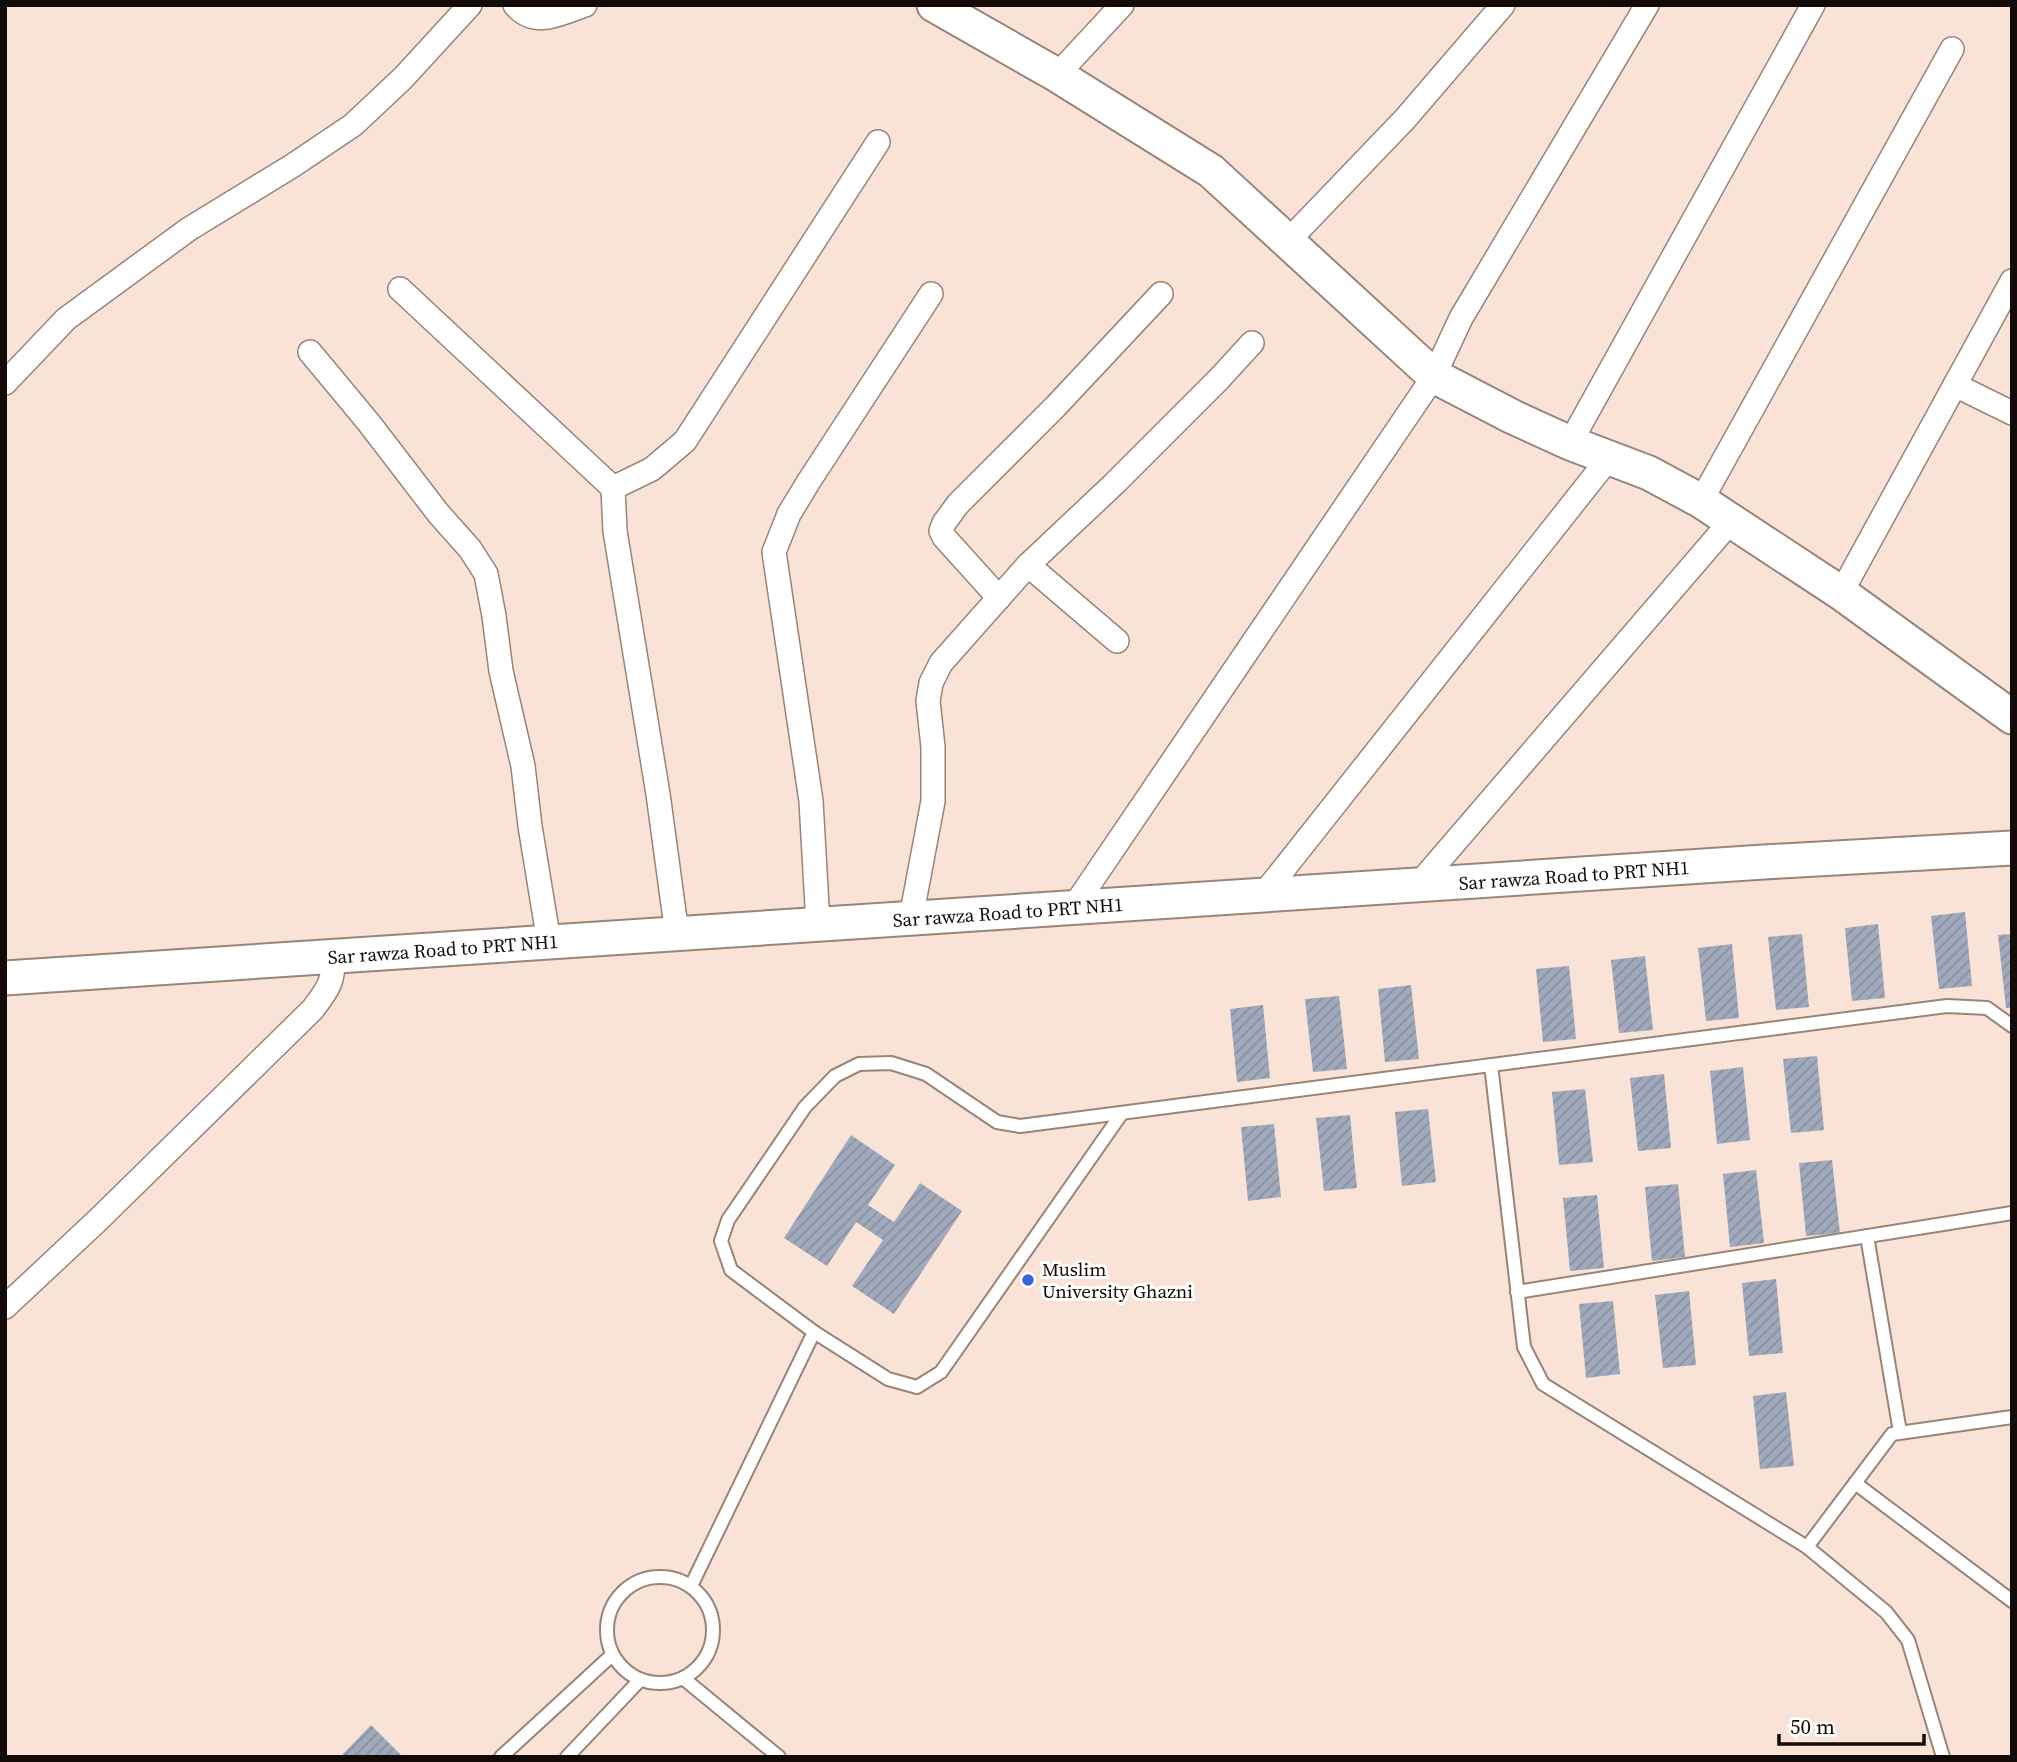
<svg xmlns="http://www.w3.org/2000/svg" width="2017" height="1762" font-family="'Source Serif 4',serif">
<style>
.building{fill:url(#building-hatch)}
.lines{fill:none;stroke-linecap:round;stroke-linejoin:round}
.lane-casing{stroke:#988579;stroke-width:16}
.street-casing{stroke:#988579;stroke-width:26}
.secondary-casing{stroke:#988579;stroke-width:37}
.lane{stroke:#fff;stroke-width:12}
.street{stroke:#fff;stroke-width:23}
.secondary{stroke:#fff;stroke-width:33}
.poi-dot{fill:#3568d8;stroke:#fff;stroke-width:2.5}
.labels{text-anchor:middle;stroke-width:6;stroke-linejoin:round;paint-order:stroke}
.street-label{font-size:19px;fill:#120b07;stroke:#fff}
.poi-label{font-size:19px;fill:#120b07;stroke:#fff;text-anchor:start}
</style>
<defs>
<pattern id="building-hatch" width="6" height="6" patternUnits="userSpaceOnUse" patternTransform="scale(1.75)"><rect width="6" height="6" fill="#a0aabc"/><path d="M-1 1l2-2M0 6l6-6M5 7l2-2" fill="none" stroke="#8991a0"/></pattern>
</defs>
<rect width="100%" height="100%" fill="#f9e3d6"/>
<!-- building -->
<g class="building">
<polygon points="1965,912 1972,986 1939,989 1931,916"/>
<polygon points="1878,924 1885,998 1852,1001 1845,928"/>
<polygon points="1802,934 1809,1007 1776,1010 1768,937"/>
<polygon points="2012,934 2012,1008 2006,1008 1998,935"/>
<polygon points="1732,944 1739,1018 1706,1021 1698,948"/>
<polygon points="1645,956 1653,1030 1619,1033 1611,960"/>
<polygon points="1569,966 1576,1039 1543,1042 1536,969"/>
<polygon points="1411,985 1419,1059 1385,1062 1378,989"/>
<polygon points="1339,996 1347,1069 1313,1072 1305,999"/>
<polygon points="1263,1005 1270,1078 1237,1082 1230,1009"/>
<polygon points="1817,1056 1824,1130 1791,1133 1783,1059"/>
<polygon points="1743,1067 1750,1140 1717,1144 1710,1071"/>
<polygon points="1664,1074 1671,1148 1638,1151 1630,1078"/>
<polygon points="1585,1089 1593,1162 1559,1165 1552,1092"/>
<polygon points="1428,1109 1436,1182 1402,1186 1395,1112"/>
<polygon points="1350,1115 1357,1188 1324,1191 1316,1118"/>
<polygon points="1274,1124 1281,1197 1248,1201 1241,1127"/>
<polygon points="851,1135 895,1165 868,1205 894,1222 920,1183 962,1211 894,1314 852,1286 883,1240 856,1222 827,1266 784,1238"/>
<polygon points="1832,1160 1840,1233 1806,1236 1799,1163"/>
<polygon points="1756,1170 1764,1243 1730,1247 1723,1174"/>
<polygon points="1678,1184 1685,1257 1652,1261 1645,1187"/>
<polygon points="1597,1195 1604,1268 1570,1271 1563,1198"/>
<polygon points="1776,1279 1783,1353 1749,1356 1742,1283"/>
<polygon points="1689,1291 1696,1365 1663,1368 1655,1295"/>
<polygon points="1613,1301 1620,1374 1586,1378 1579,1304"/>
<polygon points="1786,1392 1794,1466 1760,1469 1753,1396"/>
<polygon points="371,1725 403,1757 340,1757"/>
</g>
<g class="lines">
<!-- lane casing -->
<g class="lane-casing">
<g id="lane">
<polyline points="1491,1065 1524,1347 1543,1384 1807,1547"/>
<polyline points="1867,1236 1900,1432"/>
<polyline points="1517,1292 2012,1213"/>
<polyline points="814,1332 731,1270 721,1241 728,1220 805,1107 835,1076 859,1064 891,1063 926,1074 997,1122 1020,1126 1947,1006 1987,1008 2012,1026"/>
<polyline points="1855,1483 2012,1601"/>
<circle cx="660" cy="1630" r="53"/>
<polyline points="691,1586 814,1332 888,1379 917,1387 941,1372 1122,1113"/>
<polyline points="683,1678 779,1757"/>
<polyline points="501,1757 612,1655"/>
<polyline points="567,1757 640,1680"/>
<polyline points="1943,1757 1908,1640 1886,1612 1807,1547 1892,1434 2012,1417"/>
</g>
</g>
<!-- street casing -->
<g class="street-casing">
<g id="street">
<path d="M515,5C536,29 560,13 585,5"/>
<polyline points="1057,75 1122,5"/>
<polyline points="1287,242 1405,119 1503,5"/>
<polyline points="400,289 613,488"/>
<polyline points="310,352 369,423 438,513 470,549 486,574 494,616 501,671 523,766 530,826 549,942"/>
<polyline points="5,383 66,319 189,229 292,166 353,125 403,78 470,5"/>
<polyline points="1955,385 2012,413"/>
<polyline points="1570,443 1813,5"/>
<polyline points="1701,501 1952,49"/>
<polyline points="1028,565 1117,641"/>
<polyline points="1841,593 2012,281"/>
<polyline points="999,598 944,537 941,531 944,523 958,504 1055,407 1161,294"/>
<polyline points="1418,885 1731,521"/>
<polyline points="1263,895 1609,458"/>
<polyline points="1073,908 1434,376 1461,318 1647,5"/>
<polyline points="911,918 933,801 933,747 928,701 931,683 941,663 1028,565 1114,484 1219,379 1252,343"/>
<polyline points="818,924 811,801 774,552 789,514 809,481 931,294"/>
<polyline points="677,934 658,794 615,531 613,488 652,469 685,441 878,142"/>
<path d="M5,1307L98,1220L313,1009C328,989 334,982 333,956"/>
</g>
</g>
<!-- secondary casing -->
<g class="secondary-casing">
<g id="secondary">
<polyline points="934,5 1057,75 1211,171 1434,376 1513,417 1570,443 1649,473 1701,501 1841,593 2012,717"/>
<polyline points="5,978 1764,862 2012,848"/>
</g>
</g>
<!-- lane -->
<use href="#lane" class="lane"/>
<!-- street -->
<use href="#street" class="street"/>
<!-- secondary -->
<use href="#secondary" class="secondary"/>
</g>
<!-- markers -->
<circle class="poi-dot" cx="1028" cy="1280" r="7"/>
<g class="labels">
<!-- street labels -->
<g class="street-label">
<text transform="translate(1574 875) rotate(-4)" y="7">Sar rawza Road to PRT NH1</text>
<text transform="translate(1008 912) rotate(-4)" y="7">Sar rawza Road to PRT NH1</text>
<text transform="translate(443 949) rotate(-4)" y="7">Sar rawza Road to PRT NH1</text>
</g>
<!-- poi labels -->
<g class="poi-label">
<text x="1042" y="1276">Muslim<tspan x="1042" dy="22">University Ghazni</tspan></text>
</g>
</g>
<!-- border -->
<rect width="2017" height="1762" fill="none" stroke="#120b07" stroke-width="14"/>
<!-- scale -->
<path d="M1779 1734v10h145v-10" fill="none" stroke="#120b07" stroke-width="3.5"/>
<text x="1790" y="1734" font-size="21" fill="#120b07" stroke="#ffffff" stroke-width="5" paint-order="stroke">50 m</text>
</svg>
